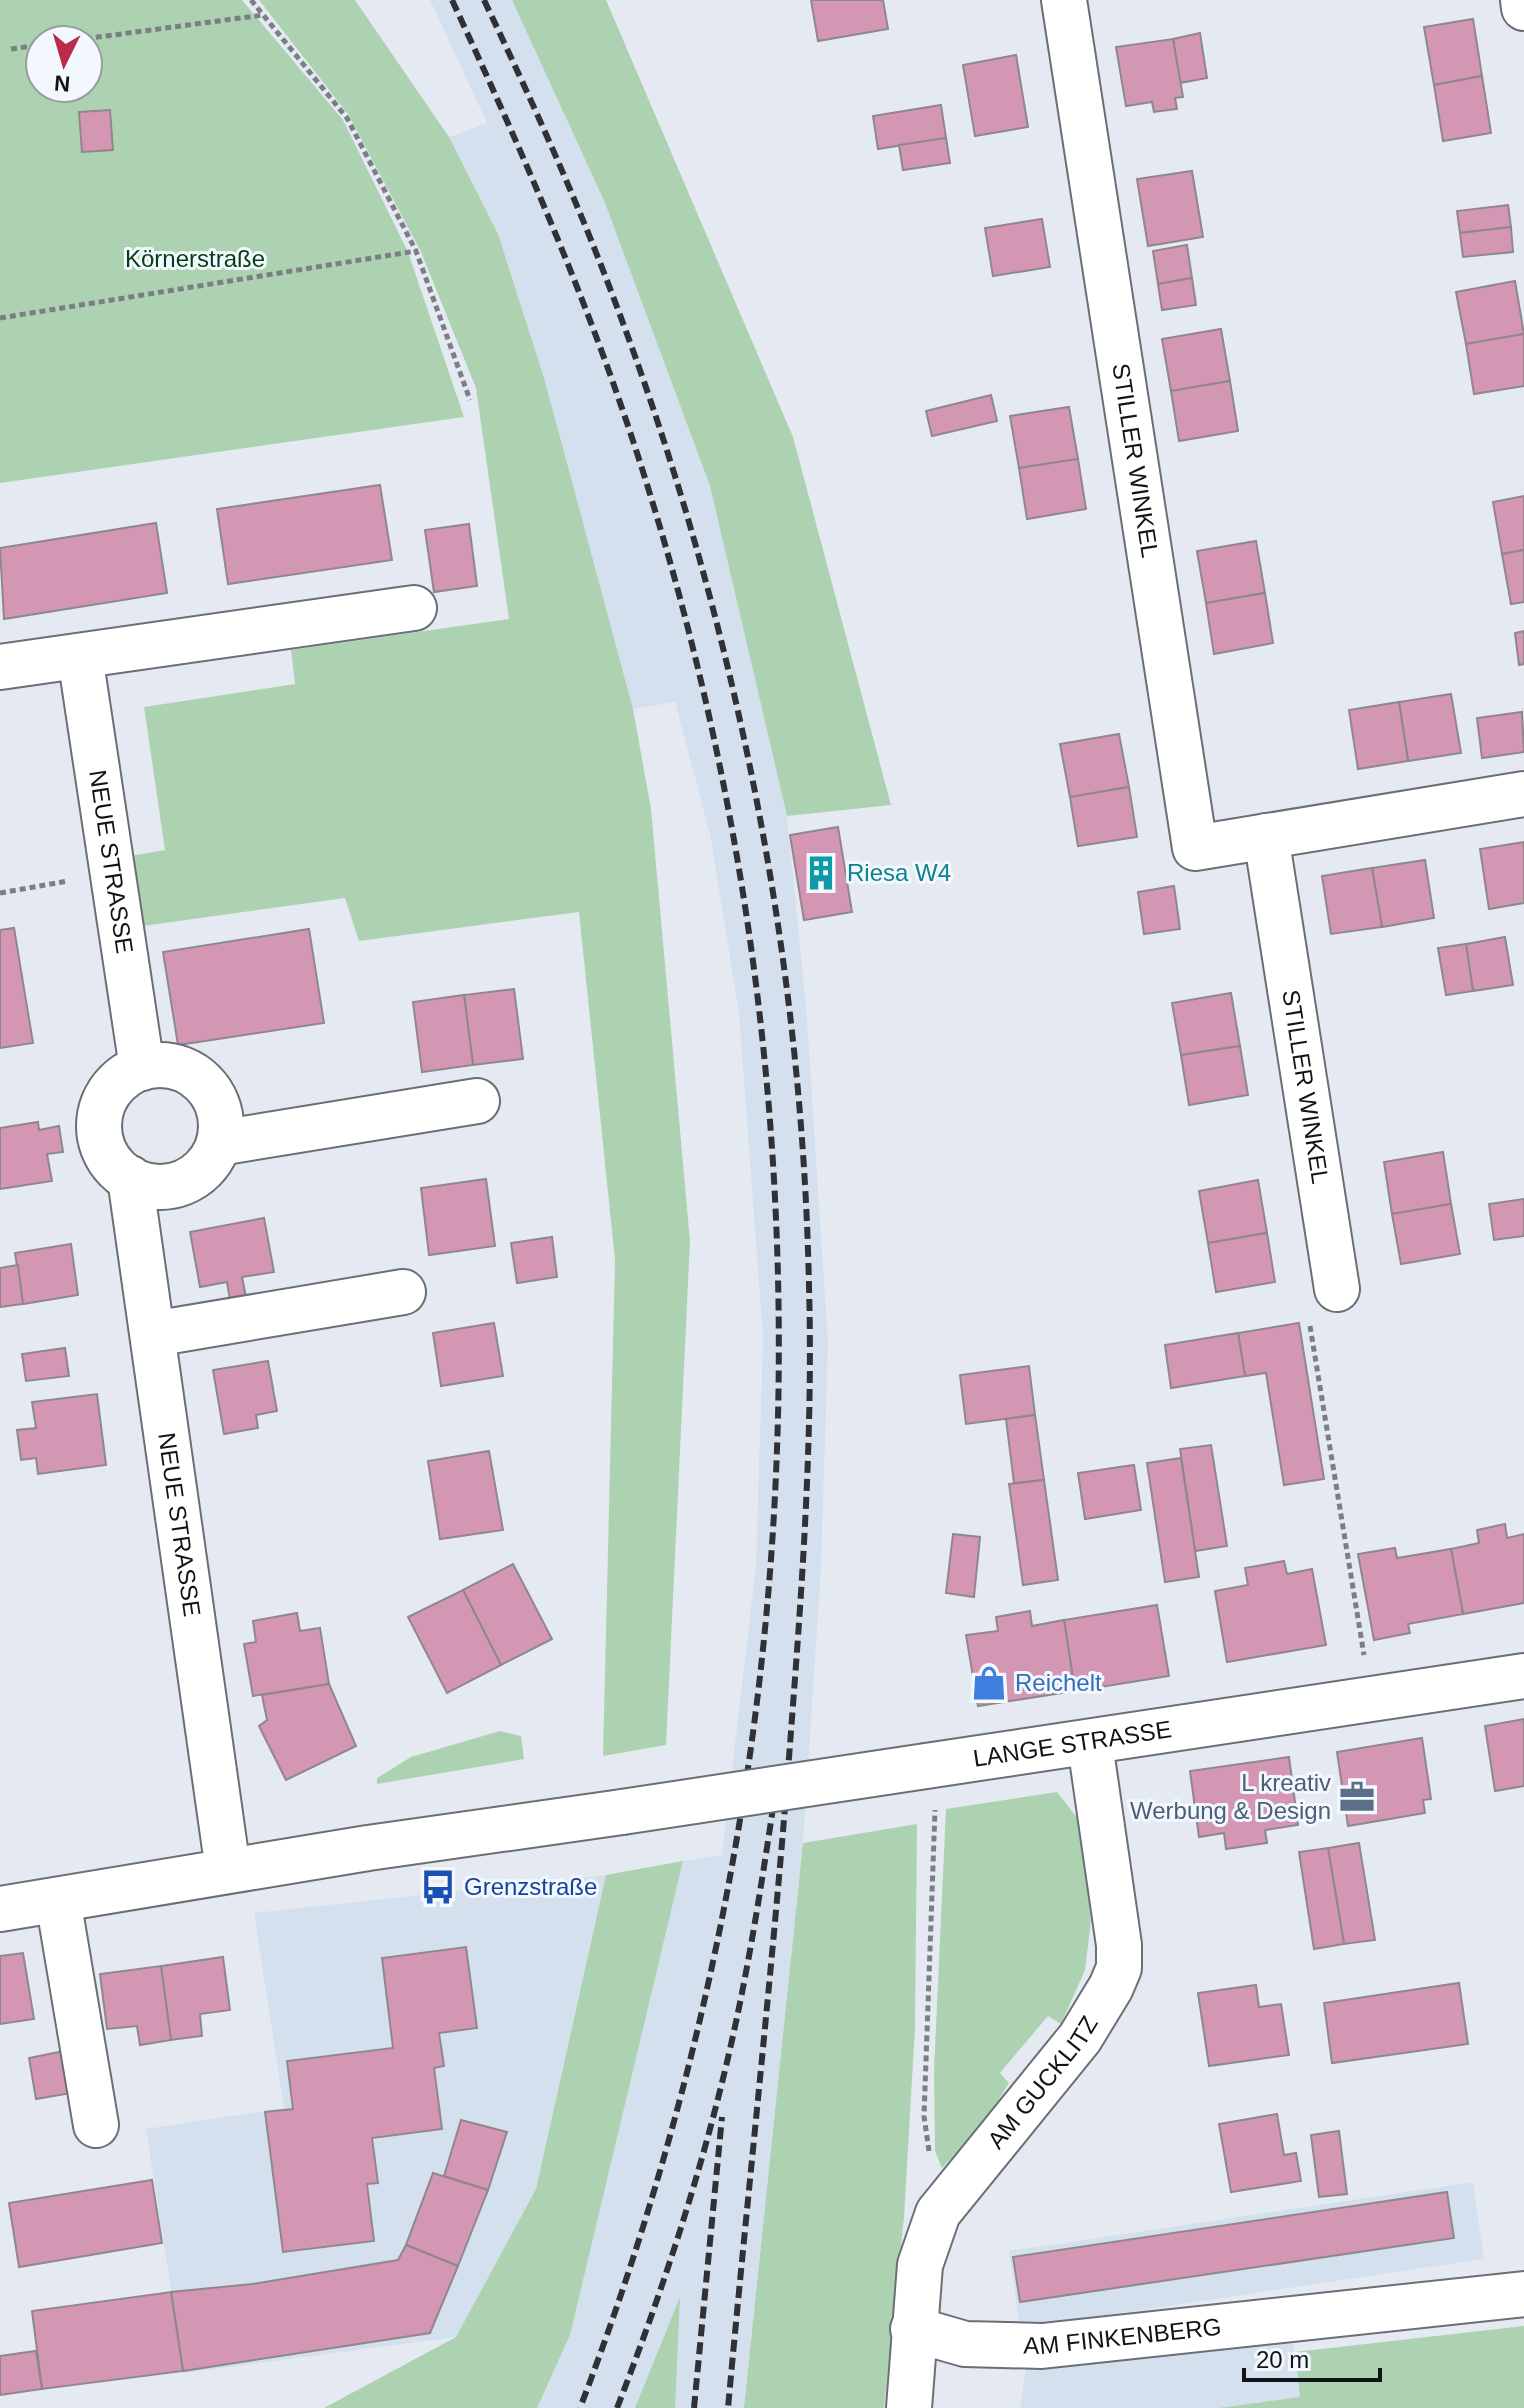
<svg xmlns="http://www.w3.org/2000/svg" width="1524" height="2408" font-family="Helvetica,sans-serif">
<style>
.built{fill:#d5e0ee}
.green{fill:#add2b1;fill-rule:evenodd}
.building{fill:#d497b3;stroke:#90878b;stroke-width:2}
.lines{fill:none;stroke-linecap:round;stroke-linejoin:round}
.minor-casing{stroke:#6a6f76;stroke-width:48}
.path{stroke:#7b7e83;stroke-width:5;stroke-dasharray:6 4;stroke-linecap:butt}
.minor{stroke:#fff;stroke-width:44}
.rail{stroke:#2f3134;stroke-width:6;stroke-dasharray:12 6;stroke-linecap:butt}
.minor-bridge-casing{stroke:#6a6f76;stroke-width:48;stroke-linecap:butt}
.minor-bridge{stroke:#fff;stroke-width:44}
.labels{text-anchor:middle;stroke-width:6;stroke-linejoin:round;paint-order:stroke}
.park-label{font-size:24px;fill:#033f16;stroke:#f3f8fe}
.street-label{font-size:24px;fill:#111315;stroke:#f3f8fe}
.culture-label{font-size:24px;fill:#0d838f;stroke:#f3f8fe;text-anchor:start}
.shop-label{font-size:24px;fill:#366cbe;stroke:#f3f8fe;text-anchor:start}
.service-label{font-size:24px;fill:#4e5e75;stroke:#f3f8fe;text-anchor:end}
.transit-label{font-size:24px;fill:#164399;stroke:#f3f8fe;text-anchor:start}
</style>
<rect width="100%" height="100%" fill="#e5eaf2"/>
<!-- built -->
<g class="built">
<polygon points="430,0 512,0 605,203 710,486 787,816 806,1005 828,1343 821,1569 803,1843 744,2408 537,2408 570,2334 683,1861 722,1855 756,1566 763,1338 739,1013 710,834 675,702 633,709 545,381 498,234 449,137 487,123"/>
<polygon points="606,1875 536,2189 456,2337 184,2373 146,2129 284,2108 254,1913"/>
<polygon points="1473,2182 1484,2259 1020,2328 1009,2251"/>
<polygon points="1292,2333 1300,2397 1218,2408 1020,2408 1026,2367"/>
</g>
<!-- green -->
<g class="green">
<path d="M0,0H242L343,120L408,252L464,417L0,483ZM40,40H88V88H40Z"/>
<polygon points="259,0 355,0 449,137 498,234 545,381 633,709 651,809 690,1241 666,1745 603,1756 615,1260 579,912 359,941 345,898 143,926 130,856 165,850 144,707 295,684 291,650 509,619 476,388 421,252 348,114"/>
<polygon points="512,0 606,0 793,437 891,805 787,816 710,486 605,203"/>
<polygon points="500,1731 521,1736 524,1759 377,1784 377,1778 411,1757"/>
<polygon points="1057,1792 1079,1820 1091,1921 1085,1970 1061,2024 1048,2016 1000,2073 1009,2083 983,2125 942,2168 935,2151 934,2070 946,1809"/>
<polygon points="917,1824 915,2028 904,2217 884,2408 744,2408 803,1843"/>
<polygon points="683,1861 570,2335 537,2408 324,2408 456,2337 536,2189 606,1875"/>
<polygon points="680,2297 675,2408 635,2408"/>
<polygon points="1524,2326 1524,2408 1218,2408 1300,2397 1295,2352"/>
</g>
<!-- building -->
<g class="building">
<polygon points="811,0 883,0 888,29 818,41"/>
<polygon points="1473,19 1482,76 1434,85 1424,27"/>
<polygon points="1200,33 1207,78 1180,83 1173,39"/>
<polygon points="1173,39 1183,97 1175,98 1177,109 1154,112 1152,102 1126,106 1116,47"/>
<polygon points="1016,55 1028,127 975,136 963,65"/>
<polygon points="1482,76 1491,133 1443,141 1434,85"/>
<polygon points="941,105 946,138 878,149 873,116"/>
<polygon points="110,110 113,150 82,152 79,112"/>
<polygon points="946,138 950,163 903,170 899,145"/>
<polygon points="1192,171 1203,237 1148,246 1137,179"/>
<polygon points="1508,205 1511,227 1460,233 1457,211"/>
<polygon points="1042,219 1050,267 993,276 985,228"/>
<polygon points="1511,227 1513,252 1463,257 1460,233"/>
<polygon points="1187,245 1192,278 1158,284 1153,251"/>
<polygon points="1192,278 1196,305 1162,310 1158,284"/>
<polygon points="1515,281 1524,334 1466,344 1456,292"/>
<polygon points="1221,329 1230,381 1171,391 1162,339"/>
<polygon points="1524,334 1524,386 1474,394 1466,344"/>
<polygon points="1230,381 1238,431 1179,441 1171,391"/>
<polygon points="991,395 997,421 932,436 926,411"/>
<polygon points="1069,407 1078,459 1019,468 1010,416"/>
<polygon points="1078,459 1086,509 1027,519 1019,468"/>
<polygon points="380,485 392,560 228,584 217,509"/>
<polygon points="1524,496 1524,550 1502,554 1493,502"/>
<polygon points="156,523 167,593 4,619 0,548"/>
<polygon points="469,524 477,586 434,592 425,530"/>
<polygon points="1256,541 1265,593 1206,603 1197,551"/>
<polygon points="1524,550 1524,602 1511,604 1502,554"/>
<polygon points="1265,593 1273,643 1214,654 1206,603"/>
<polygon points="1524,631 1524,664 1519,665 1515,633"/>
<polygon points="1451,694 1461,753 1408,761 1399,702"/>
<polygon points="1399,702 1408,761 1358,769 1349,710"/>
<polygon points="1522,712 1524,752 1482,758 1477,718"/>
<polygon points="1119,734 1129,787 1070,797 1060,744"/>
<polygon points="1129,787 1137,837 1078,846 1070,797"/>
<polygon points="838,827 852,912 804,920 790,835"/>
<polygon points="1524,842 1524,903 1489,909 1480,849"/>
<polygon points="1425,860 1434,918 1382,927 1372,868"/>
<polygon points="1372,868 1382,927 1331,934 1322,876"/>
<polygon points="1174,886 1180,929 1144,934 1138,892"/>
<polygon points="14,928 33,1043 0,1048 0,930"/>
<polygon points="309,929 324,1023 178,1045 163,952"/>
<polygon points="1505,937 1513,985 1473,991 1466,944"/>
<polygon points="1466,944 1473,991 1446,995 1438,948"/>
<polygon points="514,989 523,1059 473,1065 464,995"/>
<polygon points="1231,993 1240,1046 1181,1055 1172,1003"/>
<polygon points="464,995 473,1065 422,1072 413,1002"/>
<polygon points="1240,1046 1248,1095 1189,1105 1181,1055"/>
<polygon points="38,1122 39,1130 59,1126 63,1152 47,1154 52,1181 0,1189 0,1128"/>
<polygon points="1443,1152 1451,1204 1392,1214 1384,1162"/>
<polygon points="486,1179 495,1246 429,1255 421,1188"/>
<polygon points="1258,1180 1267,1233 1208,1243 1199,1191"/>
<polygon points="1524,1199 1524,1236 1494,1240 1489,1204"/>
<polygon points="1451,1204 1460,1254 1401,1264 1392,1214"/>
<polygon points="264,1218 274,1272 242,1277 246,1297 230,1300 227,1282 200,1287 190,1232"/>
<polygon points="1267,1233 1275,1282 1216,1292 1208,1243"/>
<polygon points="552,1237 557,1277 517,1283 511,1243"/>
<polygon points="71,1244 78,1295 23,1304 15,1253"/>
<polygon points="18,1265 23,1304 0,1307 0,1268"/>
<polygon points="494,1323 503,1376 441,1386 433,1333"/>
<polygon points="1299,1323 1324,1479 1284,1485 1266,1373 1245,1376 1238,1333"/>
<polygon points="1238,1333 1245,1376 1171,1388 1165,1345"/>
<polygon points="65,1348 69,1376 26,1381 22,1354"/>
<polygon points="268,1361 277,1411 256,1415 258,1428 224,1434 213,1370"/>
<polygon points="1029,1366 1035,1415 966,1424 960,1375"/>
<polygon points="97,1394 106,1465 38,1474 36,1458 21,1460 17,1430 36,1428 32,1402"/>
<polygon points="1035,1415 1044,1480 1014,1483 1006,1419"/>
<polygon points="1211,1445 1227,1546 1195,1551 1180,1449"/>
<polygon points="489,1451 503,1530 440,1539 428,1461"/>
<polygon points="1181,1458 1199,1577 1165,1582 1147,1463"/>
<polygon points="1134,1465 1141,1510 1085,1519 1078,1473"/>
<polygon points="1044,1480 1058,1580 1023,1585 1009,1484"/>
<polygon points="1505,1524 1507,1538 1524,1534 1524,1603 1463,1614 1451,1549 1479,1543 1477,1530"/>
<polygon points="953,1534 980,1537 974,1597 946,1593"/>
<polygon points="1395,1548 1397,1558 1451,1549 1463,1614 1408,1624 1410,1633 1374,1640 1358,1554"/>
<polygon points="1284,1561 1287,1574 1312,1569 1326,1645 1227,1662 1215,1591 1248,1585 1245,1568"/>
<polygon points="513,1564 552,1639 501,1665 463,1590"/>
<polygon points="463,1590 501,1665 447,1693 408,1617"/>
<polygon points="1157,1605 1169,1676 1075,1691 1064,1620"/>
<polygon points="1030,1611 1032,1626 1064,1620 1075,1691 978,1706 966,1635 998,1631 996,1617"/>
<polygon points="297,1613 300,1631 320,1628 329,1684 253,1696 244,1644 256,1642 253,1621"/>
<polygon points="329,1684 356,1746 286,1780 259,1726 267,1720 262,1695"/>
<polygon points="1524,1719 1524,1786 1495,1791 1485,1726"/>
<polygon points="1422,1738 1431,1799 1423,1800 1425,1813 1348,1826 1337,1752"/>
<polygon points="1289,1757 1298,1825 1265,1830 1267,1843 1226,1849 1224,1833 1199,1837 1190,1771"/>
<polygon points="1359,1843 1375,1940 1344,1944 1328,1848"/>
<polygon points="1328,1848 1344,1944 1314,1949 1299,1852"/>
<polygon points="466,1947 477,2028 439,2033 444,2066 434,2068 442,2129 372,2138 378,2183 367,2184 374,2241 283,2252 265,2112 293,2109 287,2061 393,2048 382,1958"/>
<polygon points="23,1953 34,2019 0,2024 0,1956"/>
<polygon points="223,1957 230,2010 200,2014 202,2036 171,2040 161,1966"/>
<polygon points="161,1966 171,2040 140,2045 137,2026 107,2029 100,1974"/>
<polygon points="1459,1983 1468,2044 1332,2063 1324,2003"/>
<polygon points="1256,1985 1259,2007 1281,2004 1289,2055 1209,2066 1198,1993"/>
<polygon points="64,2051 71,2093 36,2099 29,2058"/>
<polygon points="1277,2114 1284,2155 1296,2153 1301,2181 1231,2192 1219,2124"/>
<polygon points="461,2120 507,2132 488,2190 444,2176"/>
<polygon points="1339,2131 1347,2194 1319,2197 1311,2135"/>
<polygon points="433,2173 488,2190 458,2266 406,2245"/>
<polygon points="152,2180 162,2243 19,2267 9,2203"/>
<polygon points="1447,2192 1454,2238 1020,2302 1013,2257"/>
<polygon points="406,2245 458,2266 430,2333 183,2371 171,2292 252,2284 398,2260"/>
<polygon points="171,2292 183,2371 42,2389 32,2311"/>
<polygon points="36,2351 42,2389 0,2395 0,2356"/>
</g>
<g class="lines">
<!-- minor casing -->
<g class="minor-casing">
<g id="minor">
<path id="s1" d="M1064,0L1195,848L1524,794"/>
<polyline points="1523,0 1524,8"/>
<path id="s2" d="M80,656L142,1068"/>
<polyline points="0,667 414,608"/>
<path id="s3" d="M1266,836L1337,1289"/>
<circle cx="160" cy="1126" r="61"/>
<polyline points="219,1143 477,1101"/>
<path id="s4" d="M130,1178L228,1870"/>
<polyline points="153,1334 403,1292"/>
<path id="s5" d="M926,1766L1524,1676"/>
<polyline points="58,1900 96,2125"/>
<polyline points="0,1909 368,1848 622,1812"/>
<path id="s6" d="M913,2329L965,2344L1042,2346L1524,2294"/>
<path id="s7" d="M909,2408L920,2265L938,2213L1080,2038L1111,1987L1119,1968V1945L1090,1744"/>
</g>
</g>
<!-- path -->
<g class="path">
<polyline points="251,0 347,118 416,251 470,400"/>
<polyline points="76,40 263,15"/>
<polyline points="11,49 40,45"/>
<polyline points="0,318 416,251"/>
<polyline points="0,893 68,881"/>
<polyline points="1310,1326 1364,1655"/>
<polyline points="929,2151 924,2116 935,1810"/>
</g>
<!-- minor -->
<use href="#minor" class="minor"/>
<!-- rail -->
<g class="rail">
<path d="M452,0C520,147 586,296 636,450C846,1094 822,1777 580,2408"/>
<path d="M484,0C532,101 578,202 617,307C734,618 802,953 809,1286C813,1430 803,1574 792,1718C775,1949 749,2178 728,2408"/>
<path d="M617,2408C661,2295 699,2180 727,2062C749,1969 763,1875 777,1781"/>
<polyline points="694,2408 722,2117"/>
</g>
<!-- minor-bridge casing -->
<g class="minor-bridge-casing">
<polyline id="minor-bridge" points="622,1812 926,1766"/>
</g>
<!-- minor-bridge -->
<use href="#minor-bridge" class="minor-bridge"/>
</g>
<!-- icons -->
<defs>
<g id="building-bare" transform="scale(2.76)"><path d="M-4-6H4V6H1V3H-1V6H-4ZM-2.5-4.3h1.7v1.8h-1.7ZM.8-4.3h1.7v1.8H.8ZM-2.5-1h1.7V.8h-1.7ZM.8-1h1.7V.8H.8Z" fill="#0f9aa8" stroke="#f3f8fe" stroke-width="2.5" paint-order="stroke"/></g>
<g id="shop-bare" transform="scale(2.76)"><path d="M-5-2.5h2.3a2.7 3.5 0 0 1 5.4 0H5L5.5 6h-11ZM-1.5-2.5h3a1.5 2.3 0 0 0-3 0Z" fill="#3f7fe0" stroke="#f3f8fe" stroke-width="2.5" paint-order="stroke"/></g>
<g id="office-bare" transform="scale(2.76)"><path d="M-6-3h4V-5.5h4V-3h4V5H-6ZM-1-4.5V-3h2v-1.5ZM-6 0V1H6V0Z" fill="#5c6f8a" stroke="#f3f8fe" stroke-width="2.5" paint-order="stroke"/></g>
<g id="bus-bare" transform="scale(2.76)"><path d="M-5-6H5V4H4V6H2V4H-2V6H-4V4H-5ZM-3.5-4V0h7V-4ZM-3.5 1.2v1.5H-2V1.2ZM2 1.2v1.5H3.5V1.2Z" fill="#1a4fb4" stroke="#f3f8fe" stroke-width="2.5" paint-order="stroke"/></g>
</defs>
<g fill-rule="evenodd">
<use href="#building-bare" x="821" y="873"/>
<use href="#shop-bare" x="989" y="1683"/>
<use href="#office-bare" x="1357" y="1797"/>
<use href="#bus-bare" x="438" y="1887"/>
</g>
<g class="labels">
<!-- park labels -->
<g class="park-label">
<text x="195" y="267">Körnerstraße</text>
</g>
<!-- street labels -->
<g class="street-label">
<text dy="8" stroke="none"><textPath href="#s1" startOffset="466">STILLER WINKEL</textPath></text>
<text dy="8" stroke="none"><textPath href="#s2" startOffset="208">NEUE STRASSE</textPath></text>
<text dy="8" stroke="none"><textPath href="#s3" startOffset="254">STILLER WINKEL</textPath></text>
<text dy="8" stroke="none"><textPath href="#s4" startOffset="350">NEUE STRASSE</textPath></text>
<text dy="8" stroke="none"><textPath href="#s5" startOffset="148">LANGE STRASSE</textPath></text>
<text dy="8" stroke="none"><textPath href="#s7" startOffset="366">AM GUCKLITZ</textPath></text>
<text dy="8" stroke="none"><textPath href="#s6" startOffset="212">AM FINKENBERG</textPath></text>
</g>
<!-- culture labels -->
<g class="culture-label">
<text x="847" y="881">Riesa W4</text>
</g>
<!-- shop labels -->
<g class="shop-label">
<text x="1015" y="1691">Reichelt</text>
</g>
<!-- service labels -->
<g class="service-label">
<text x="1331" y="1791">L kreativ<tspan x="1331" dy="28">Werbung &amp; Design</tspan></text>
</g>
<!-- transit labels -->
<g class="transit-label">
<text x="464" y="1895">Grenzstraße</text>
</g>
</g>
<!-- north arrow -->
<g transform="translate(64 64) rotate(185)"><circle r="38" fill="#f3f8fe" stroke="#999ca1" stroke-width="2"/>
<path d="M0-6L14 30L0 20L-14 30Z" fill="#bb2b4b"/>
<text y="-12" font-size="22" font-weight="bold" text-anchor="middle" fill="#111315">N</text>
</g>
<!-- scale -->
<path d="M1244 2368v12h136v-12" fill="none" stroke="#111315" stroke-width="4"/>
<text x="1256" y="2368" font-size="24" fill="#111315" stroke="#f3f8fe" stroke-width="6" paint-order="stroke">20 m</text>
</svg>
